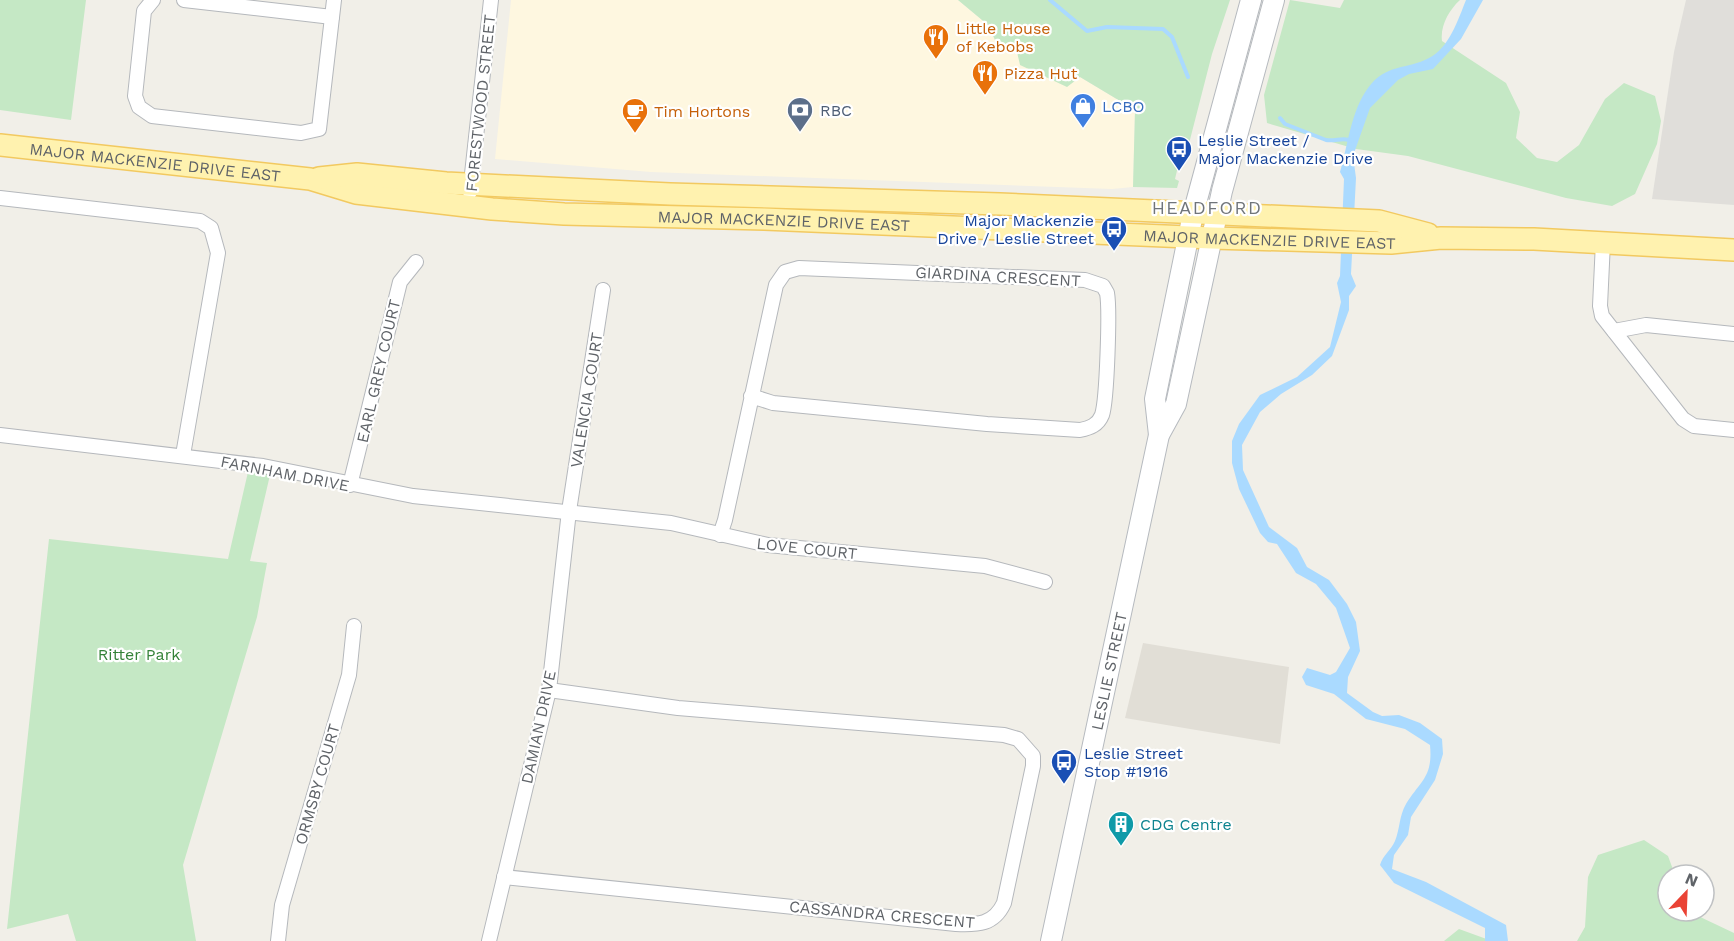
<svg xmlns="http://www.w3.org/2000/svg" width="1734" height="941" font-family="'Work Sans',sans-serif">
<style>
.commercial{fill:#fef7e0}
.industrial{fill:#e0deda}
.education{fill:#e1ded6}
.green{fill:#c5e8c5}
.water{fill:#aadaff}
.lines{fill:none;stroke-linecap:round;stroke-linejoin:round}
.stream{stroke:#aadaff;stroke-width:4}
.street-casing{stroke:#b5b8bc;stroke-width:16}
.secondary-casing{stroke:#b6babf;stroke-width:22}
.primary-casing{stroke:#f2c960;stroke-width:24}
.street{stroke:#fff;stroke-width:14}
.secondary{stroke:#fff;stroke-width:20}
.primary{stroke:#fff2af;stroke-width:21}
.labels{text-anchor:middle;stroke-width:4.5;stroke-linejoin:round;paint-order:stroke}
.food-label{font-size:16px;fill:#c56008;stroke:#fff;text-anchor:start}
.street-label{font-size:16px;fill:#5f6368;stroke:#fff}
.shop-label{font-size:16px;fill:#366cbe;stroke:#fff;text-anchor:start}
.service-label{font-size:16px;fill:#4e5e75;stroke:#fff;text-anchor:start}
.transit-label{font-size:16px;fill:#164399;stroke:#fff;text-anchor:start}
.park-label{font-size:16px;fill:#348238;stroke:#fff}
.culture-label{font-size:16px;fill:#0d838f;stroke:#fff;text-anchor:start}
.neighbourhood-label{font-size:18px;letter-spacing:1.5px;fill:#70757a;stroke:#fff}
</style>
<rect width="100%" height="100%" fill="#f1efe8"/>
<!-- commercial -->
<polygon class="commercial" points="511,0 958,0 988,25 995,40 1080,77 1135,110 1133,187 1112,189 651,172 495,159"/>
<!-- industrial -->
<polygon class="industrial" points="1686,0 1734,0 1734,205 1652,199 1674,52"/>
<!-- education -->
<polygon class="education" points="1143,643 1289,667 1280,744 1125,718"/>
<!-- green -->
<g class="green">
<polygon points="0,0 86,0 71,120 0,110"/>
<polygon points="958,0 1230,0 1212,54 1184,163 1179,162 1175,179 1179,181 1177,188 1133,187 1135,110 1080,77 1067,87 1020,65 1017,52 995,40 988,25"/>
<path d="M1290,0L1340,8L1344,0H1460C1449,10 1440,26 1442,41L1506,83L1520,112L1516,138L1537,158L1557,162L1579,145L1605,99L1624,83L1655,96L1661,121L1657,144L1635,194L1612,206L1566,198L1408,156L1356,149L1267,123L1264,95Z"/>
<polygon points="248,472 270,475 250,561 267,563 257,617 183,865 196,941 76,941 68,914 7,929 49,539 228,559"/>
<polygon points="1644,840 1668,856 1675,875 1668,875 1668,911 1692,911 1696,915 1734,933 1734,941 1528,941 1577,941 1585,927 1588,877 1598,855"/>
<polygon points="1459,929 1492,941 1444,941"/>
</g>
<!-- water -->
<path class="water" d="M1466,0H1483L1461,39L1433,69L1409,74L1398,80L1370,108L1353,156L1356,178L1351,274L1356,286L1349,296V310L1332,356L1312,375L1281,394L1260,412L1242,445L1243,470L1269,527L1297,548L1307,567L1329,580L1347,604L1356,622L1360,651L1348,677L1347,693L1373,712L1382,716L1399,715L1420,723L1442,739L1443,754L1435,780L1411,817L1408,835L1394,855L1392,869L1426,882L1506,925L1508,941H1485V928L1394,883L1380,865C1383,855 1391,850 1395,841C1400,829 1399,816 1406,804C1421,780 1433,777 1430,745L1405,729L1366,719L1334,694L1306,685L1302,677L1307,668L1330,675L1336,672L1350,648L1336,608L1316,584L1296,573L1277,544L1268,542L1260,533L1239,489L1232,463V441L1239,424L1260,395L1297,377L1330,347L1341,302L1337,283L1340,276L1344,179L1340,172C1348,145 1351,111 1368,88C1386,63 1407,70 1429,58C1449,48 1458,20 1466,0Z"/>
<g class="lines">
<!-- stream -->
<g class="stream">
<polyline points="1050,0 1087,31 1107,27 1163,29 1172,37 1188,77"/>
<path d="M1280,118L1285,124L1326,140C1336,142 1343,136 1352,141"/>
</g>
<!-- street casing -->
<g class="street-casing">
<g id="street">
<polyline points="153,0 144,11 135,96 139,107 152,116 301,133 319,129 334,0"/>
<polyline points="184,0 332,17"/>
<polyline points="470,192 491,0"/>
<polyline points="0,198 200,221 211,228 218,253 183,455"/>
<polyline points="1603,242 1600,306 1602,316 1683,419 1694,426 1734,430"/>
<polyline points="1614,331 1646,325 1734,334"/>
<polyline points="0,435 263,466 413,496 671,523 768,545 985,566 1045,582"/>
<polyline points="350,485 400,282 416,262"/>
<path d="M720,535L725,520L776,285L785,272L799,268L1085,280L1103,286L1107,293C1110,309 1107,400 1102,415C1098,425 1090,428 1080,430L987,424L773,403L751,396"/>
<path d="M504,877L956,924C977,925 994,925 1004,903L1033,766V756L1018,739L1004,735L678,708L549,690"/>
<polyline points="278,941 282,905 349,675 354,626"/>
<polyline points="489,941 549,690 569,511 603,290"/>
</g>
</g>
<!-- secondary casing -->
<g class="secondary-casing">
<g id="secondary">
<polyline points="1159,435 1155,399 1193,214 1251,0"/>
<path id="s1" d="M1051,941L1159,435L1176,404L1222,191L1274,0"/>
</g>
</g>
<!-- primary casing -->
<g class="primary-casing">
<g id="primary">
<path id="s2" d="M0,145L310,179L356,193L492,209L564,214L764,219L1212,238L1391,243L1441,238L1534,239L1734,250"/>
<polyline points="319,178 357,174 446,183 670,194 1000,204 1379,221 1428,234"/>
</g>
</g>
<!-- street -->
<use href="#street" class="street"/>
<!-- secondary -->
<use href="#secondary" class="secondary"/>
<!-- primary -->
<use href="#primary" class="primary"/>
</g>
<!-- icons -->
<defs>
<g id="restaurant-pin" transform="scale(1.35)"><path d="M0 17L-7.5 6A9.5 9.5 0 1 1 7.5 6Z" fill="#e8710a" stroke="#fff"/><path d="M-5-6h1v4h1v-4h1v4h1v-4h1v5L-1.5 .5V6h-2V.5L-5-1ZM5-6V6H3V1.5H1.5Q1.5-4 5-6Z" fill="#fff"/></g>
<g id="shop-pin" transform="scale(1.35)"><path d="M0 17L-7.5 6A9.5 9.5 0 1 1 7.5 6Z" fill="#3f7fe0" stroke="#fff"/><path d="M-5-2.5h2.3a2.7 3.5 0 0 1 5.4 0H5L5.5 6h-11ZM-1.5-2.5h3a1.5 2.3 0 0 0-3 0Z" fill="#fff"/></g>
<g id="bank-pin" transform="scale(1.35)"><path d="M0 17L-7.5 6A9.5 9.5 0 1 1 7.5 6Z" fill="#5c6f8a" stroke="#fff"/><path d="M-6-4H6V4H-6ZM0-2.3a2.3 2.3 0 1 0 0 4.6a2.3 2.3 0 1 0 0-4.6Z" fill="#fff"/></g>
<g id="cafe-pin" transform="scale(1.35)"><path d="M0 17L-7.5 6A9.5 9.5 0 1 1 7.5 6Z" fill="#e8710a" stroke="#fff"/><path d="M-5.5-4.5H6V0H3Q3 3.5 0 3.5H-2.5Q-5.5 3.5-5.5 0ZM3-3.2v2h1.7v-2ZM-6 4.5H4V6H-6Z" fill="#fff"/></g>
<g id="bus-pin" transform="scale(1.35)"><path d="M0 17L-7.5 6A9.5 9.5 0 1 1 7.5 6Z" fill="#1a4fb4" stroke="#fff"/><path d="M-5-6H5V4H4V6H2V4H-2V6H-4V4H-5ZM-3.5-4V0h7V-4ZM-3.5 1.2v1.5H-2V1.2ZM2 1.2v1.5H3.5V1.2Z" fill="#fff"/></g>
<g id="building-pin" transform="scale(1.35)"><path d="M0 17L-7.5 6A9.5 9.5 0 1 1 7.5 6Z" fill="#0f9aa8" stroke="#fff"/><path d="M-4-6H4V6H1V3H-1V6H-4ZM-2.5-4.3h1.7v1.8h-1.7ZM.8-4.3h1.7v1.8H.8ZM-2.5-1h1.7V.8h-1.7ZM.8-1h1.7V.8H.8Z" fill="#fff"/></g>
</defs>
<g fill-rule="evenodd">
<use href="#restaurant-pin" x="936" y="37"/>
<use href="#restaurant-pin" x="985" y="73"/>
<use href="#shop-pin" x="1083" y="106"/>
<use href="#bank-pin" x="800" y="110"/>
<use href="#cafe-pin" x="635" y="111"/>
<use href="#bus-pin" x="1179" y="149"/>
<use href="#bus-pin" x="1114" y="229"/>
<use href="#bus-pin" x="1064" y="762"/>
<use href="#building-pin" x="1121" y="824"/>
</g>
<g class="labels">
<!-- food labels -->
<g class="food-label">
<text x="956" y="34">Little House<tspan x="956" dy="18">of Kebobs</tspan></text>
<text x="1004" y="79">Pizza Hut</text>
<text x="654" y="117">Tim Hortons</text>
</g>
<!-- street labels -->
<g class="street-label">
<text transform="translate(480 103) rotate(-84)" y="6">FORESTWOOD STREET</text>
<text dy="6" stroke="none"><textPath href="#s2" startOffset="156">MAJOR MACKENZIE DRIVE EAST</textPath></text>
<text dy="6" stroke="none"><textPath href="#s2" startOffset="789">MAJOR MACKENZIE DRIVE EAST</textPath></text>
<text dy="6" stroke="none"><textPath href="#s2" startOffset="1275">MAJOR MACKENZIE DRIVE EAST</textPath></text>
<text transform="translate(998 276) rotate(3)" y="6">GIARDINA CRESCENT</text>
<text transform="translate(378 371) rotate(-77)" y="6">EARL GREY COURT</text>
<text transform="translate(586 400) rotate(-81)" y="6">VALENCIA COURT</text>
<text transform="translate(285 473) rotate(11)" y="6">FARNHAM DRIVE</text>
<text transform="translate(807 548) rotate(6)" y="6">LOVE COURT</text>
<text dy="6" stroke="none"><textPath href="#s1" startOffset="276">LESLIE STREET</textPath></text>
<text transform="translate(538 727) rotate(-78)" y="6">DAMIAN DRIVE</text>
<text transform="translate(317 784) rotate(-74)" y="6">ORMSBY COURT</text>
<text transform="translate(882 914) rotate(5)" y="6">CASSANDRA CRESCENT</text>
</g>
<!-- shop labels -->
<g class="shop-label">
<text x="1102" y="112">LCBO</text>
</g>
<!-- service labels -->
<g class="service-label">
<text x="820" y="116">RBC</text>
</g>
<!-- transit labels -->
<g class="transit-label">
<text x="1198" y="146">Leslie Street /<tspan x="1198" dy="18">Major Mackenzie Drive</tspan></text>
<text x="1094" y="226" text-anchor="end">Major Mackenzie<tspan x="1094" dy="18">Drive / Leslie Street</tspan></text>
<text x="1084" y="759">Leslie Street<tspan x="1084" dy="18">Stop #1916</tspan></text>
</g>
<!-- park labels -->
<g class="park-label">
<text x="139" y="660">Ritter Park</text>
</g>
<!-- culture labels -->
<g class="culture-label">
<text x="1140" y="830">CDG Centre</text>
</g>
<!-- neighbourhood labels -->
<g class="neighbourhood-label">
<text x="1207" y="214">HEADFORD</text>
</g>
</g>
<!-- north arrow -->
<g transform="translate(1686 893) rotate(23)"><circle r="28" fill="#ffffff" stroke="#bfc1c3" stroke-width="1.5"/>
<path d="M0-4.5L10 22L0 15L-10 22Z" fill="#ea4335"/>
<text y="-9" font-size="16" font-weight="bold" text-anchor="middle" fill="#5f6368">N</text>
</g>
</svg>
